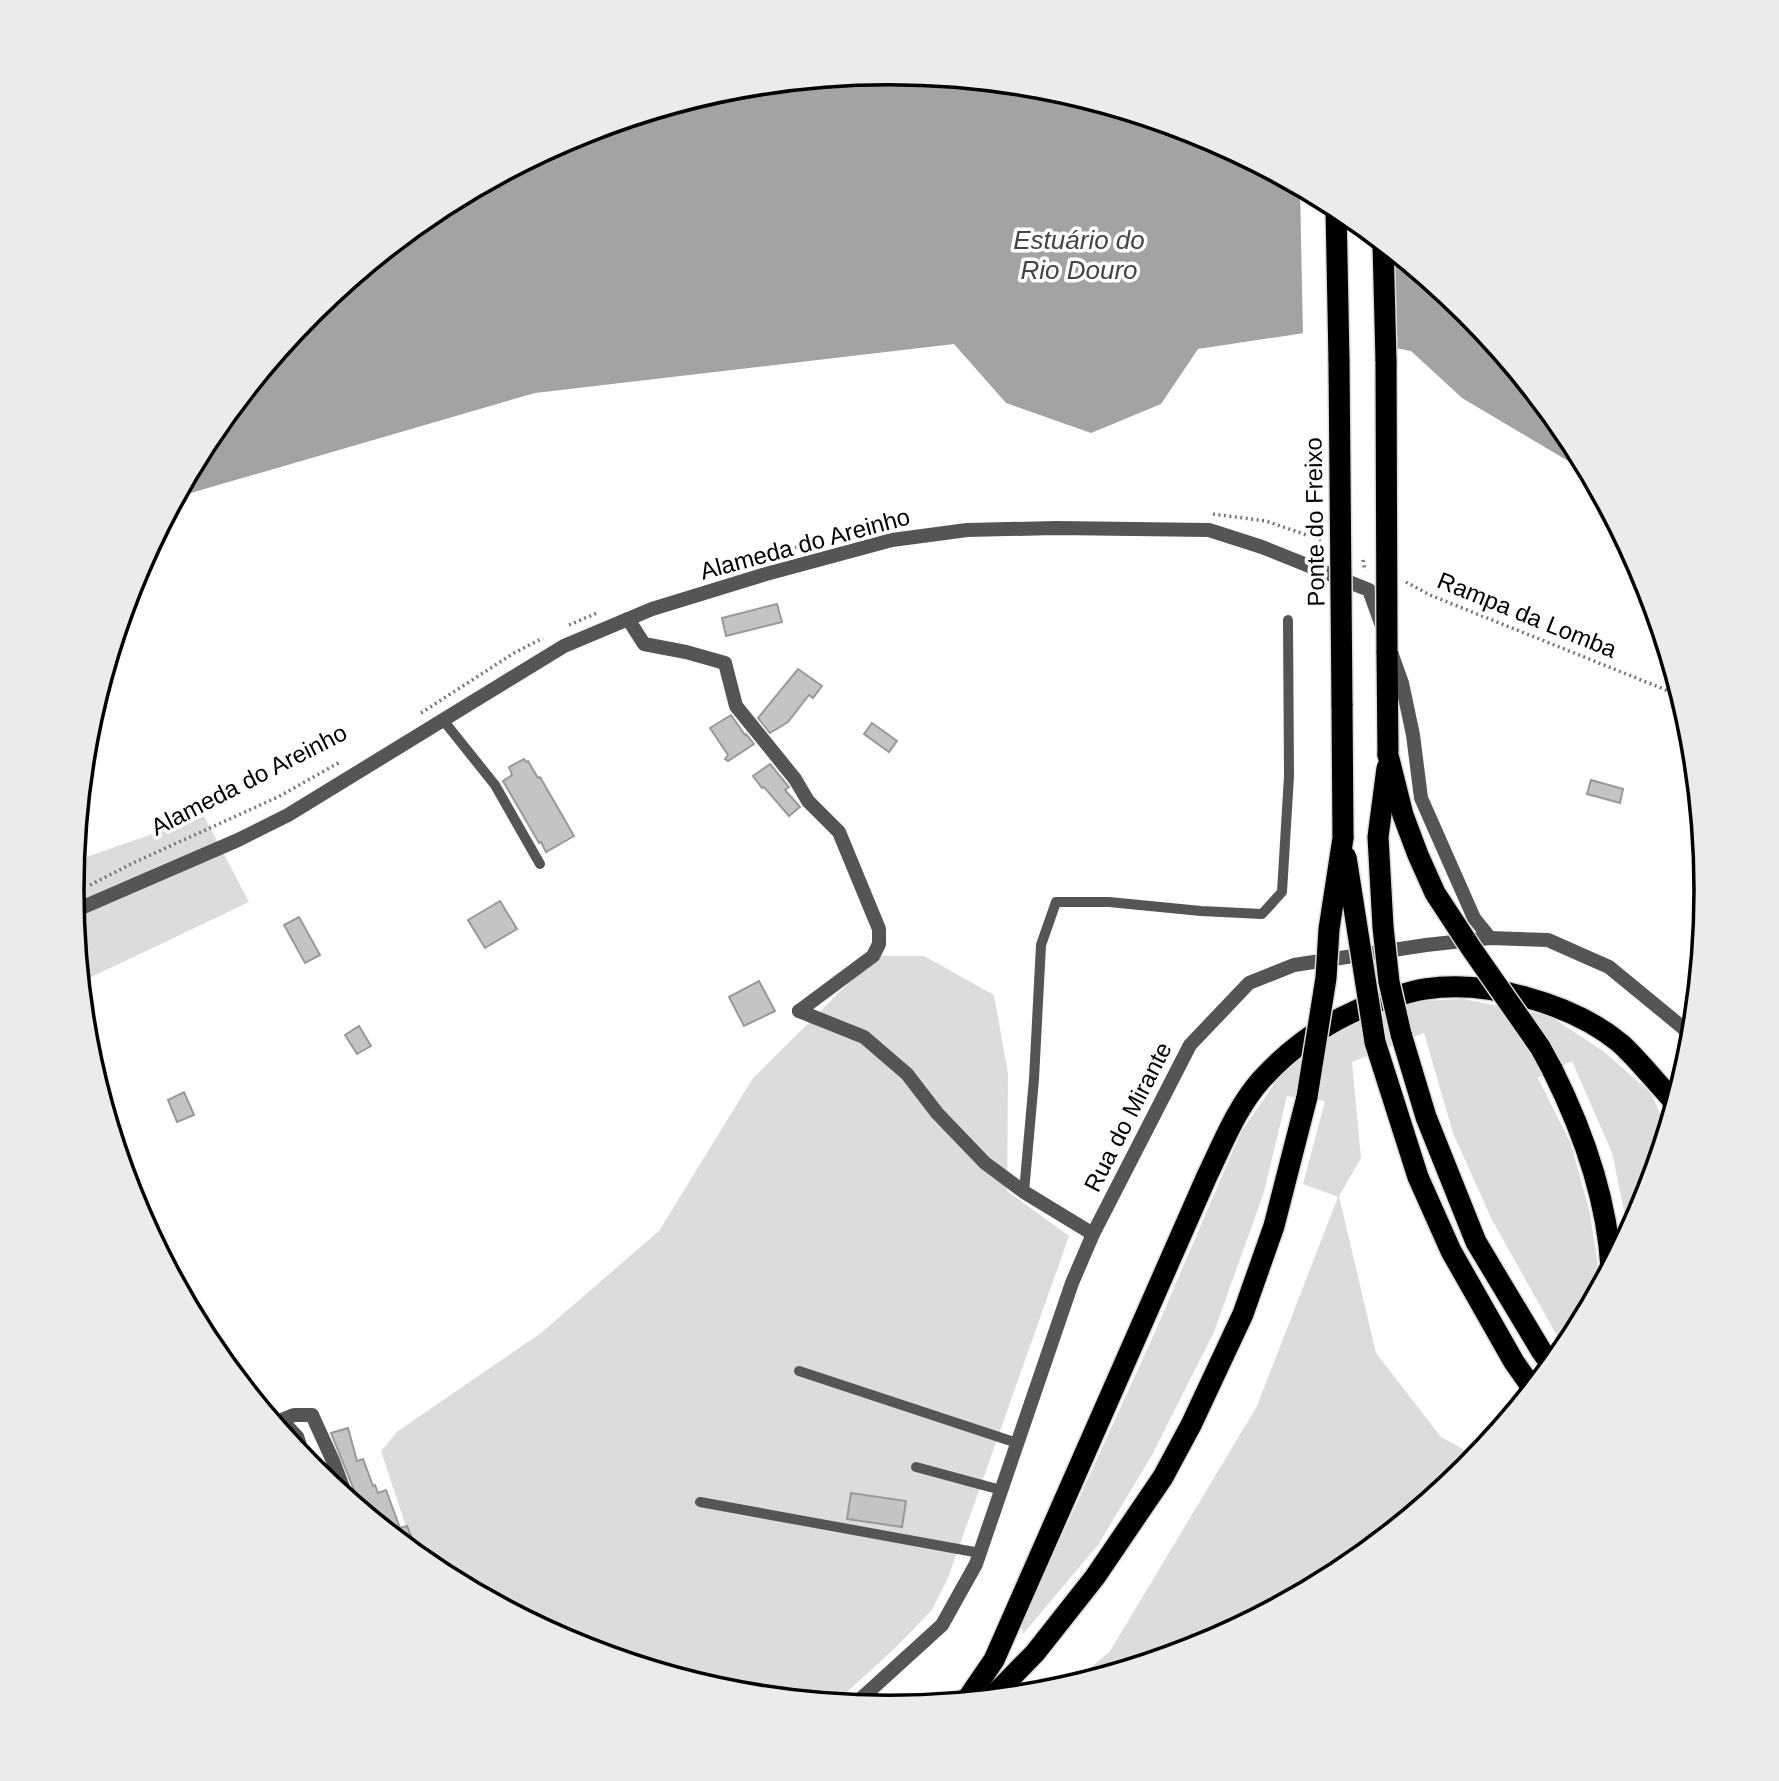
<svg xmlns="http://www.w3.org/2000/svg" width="1779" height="1781" font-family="Arial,sans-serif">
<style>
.green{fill:#dcdcdc}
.water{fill:#a3a3a3}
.pier{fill:#fff}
.building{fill:#c4c4c4;stroke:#999;stroke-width:2}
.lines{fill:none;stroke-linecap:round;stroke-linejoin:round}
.motorway-casing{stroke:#dbdbdb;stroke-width:24}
.path{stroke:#777;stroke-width:3.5;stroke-dasharray:2 3.5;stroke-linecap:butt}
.service{stroke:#555;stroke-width:10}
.minor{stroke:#555;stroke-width:14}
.motorway{stroke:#000;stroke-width:21}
.motorway-bridge-casing{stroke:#dbdbdb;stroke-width:24;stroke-linecap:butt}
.motorway-bridge{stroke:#000;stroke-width:21}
.labels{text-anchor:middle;stroke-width:7;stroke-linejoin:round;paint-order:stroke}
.street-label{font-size:24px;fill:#000;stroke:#fff}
.water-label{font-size:26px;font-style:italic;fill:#444;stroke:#fff}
.rim{fill:none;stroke:#000;stroke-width:3.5}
</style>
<rect width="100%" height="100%" fill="#fff"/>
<!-- green -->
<g class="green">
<polygon points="204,816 249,902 81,982 72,890 75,861"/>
<polygon points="876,956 924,956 994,995 1008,1074 1007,1191 1069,1236 948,1578 932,1610 895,1648 835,1703 730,1692 576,1646 435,1570 415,1554 381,1451 398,1431 541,1333 659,1231 753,1078"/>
<polygon points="1463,999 1550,1016 1603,1051 1651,1093 1667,1129 1645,1204 1629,1234 1612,1153 1572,1061 1538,1078 1571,1144 1590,1213 1599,1274 1598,1291 1569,1345 1568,1347 1556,1334 1492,1220 1453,1133 1424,1033 1352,1062 1361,1158 1339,1196 1376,1353 1441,1437 1478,1457 1467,1469 1343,1571 1202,1646 1068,1687 1110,1651 1257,1406 1338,1197 1303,1184 1325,1101 1287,1096 1264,1192 1214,1332 1152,1455 1098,1545 1023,1634 1021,1625 1151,1341 1241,1132 1277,1080 1292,1063 1342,1025 1421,1001"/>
</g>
<!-- water -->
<polygon class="water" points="890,73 1049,89 1203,135 1344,211 1468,313 1570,437 1590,474 1462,398 1411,351 1311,332 1198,349 1161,404 1091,433 1006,403 954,344 535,393 177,497 210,436 312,312 436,210 577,135 730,88"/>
<!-- pier -->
<polygon class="pier" points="1300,187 1344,211 1394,252 1396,352 1311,336 1303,337"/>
<!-- building -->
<g class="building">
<polygon points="777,604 782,622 726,636 722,618"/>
<polygon points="798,669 822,686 813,698 809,695 788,722 770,733 758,718"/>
<polygon points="731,715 745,735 746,734 754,744 728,761 725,759 728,755 710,728"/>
<polygon points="872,723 897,741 889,752 864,734"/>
<polygon points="524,759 526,762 528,761 538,778 540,777 574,836 546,852 541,842 539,843 503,781 512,775 509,767"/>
<polygon points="770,764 789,787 785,790 800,807 789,816 764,787 762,788 753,776"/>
<polygon points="1591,780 1623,789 1620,803 1587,794"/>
<polygon points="500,901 517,929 485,948 468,920"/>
<polygon points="299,917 320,955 305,963 284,925"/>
<polygon points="759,981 775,1011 744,1026 729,997"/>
<polygon points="359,1026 371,1046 357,1054 345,1035"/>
<polygon points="184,1092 194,1115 177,1122 168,1100"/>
<polygon points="348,1428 357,1461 363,1459 373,1486 375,1485 378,1493 386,1490 400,1528 407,1526 420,1558 354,1504 356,1500 356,1495 331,1433"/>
<polygon points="851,1493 906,1501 902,1527 847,1519"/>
</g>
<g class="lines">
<!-- motorway casing -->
<g class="motorway-casing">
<g id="motorway">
<polyline points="1336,207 1339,361"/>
<polyline points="1383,243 1386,361"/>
<polyline points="1387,651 1388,755"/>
<polyline points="1342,704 1343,838"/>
<polyline points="1401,1034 1426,1117 1476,1242 1542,1352 1552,1366"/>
<polyline points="1375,1042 1418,1177 1451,1251 1514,1362 1533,1389"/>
<path d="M1552,1069C1583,1131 1607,1198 1611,1268"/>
<polyline points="991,1698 1035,1653 1095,1577 1163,1477 1191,1425 1243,1314 1274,1226 1307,1097"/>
<path d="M966,1701L994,1660L1207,1176C1223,1143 1237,1107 1261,1080C1300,1037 1345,1010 1399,995C1408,993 1417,990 1425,989C1458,984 1493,988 1525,997C1559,1006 1592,1020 1620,1043C1636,1057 1655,1081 1670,1097L1675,1105"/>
</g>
</g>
<!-- path -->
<g class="path">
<polyline points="1213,514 1266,521 1321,540"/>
<polyline points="1363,560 1365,571"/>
<polyline points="716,571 762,556 813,543"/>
<polyline points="1406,582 1430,595 1681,696"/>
<polyline points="569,625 597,613"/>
<polyline points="421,713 514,653 543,638"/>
<polyline points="90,885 135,862 278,797 340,762"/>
</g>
<!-- service -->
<g class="service">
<polyline points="443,720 495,785 540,864"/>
<polyline points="1024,1192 1034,1079 1041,945 1056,902 1109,902 1201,911 1262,914 1282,892 1289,776 1288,620"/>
<polyline points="799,1371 1017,1443"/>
<polyline points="283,1419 299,1436 309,1466"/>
<polyline points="916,1467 1001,1490"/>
<polyline points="700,1502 980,1553"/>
</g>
<!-- minor -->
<g class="minor">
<polyline points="628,619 644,644 686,652 725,663 736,706 795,779 808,801 839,832 879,929 879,944 873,956 799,1011"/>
<polyline points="1392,655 1402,683 1413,735 1421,798 1474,918 1490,938"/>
<polyline points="74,911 238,840 288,815 564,646 652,609 766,574 892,540 967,530 1056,528 1209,530 1262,547 1369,590 1383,629"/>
<polyline points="799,1011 864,1037 907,1074 937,1113 985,1163 1024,1192 1093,1234"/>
<polyline points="274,1423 294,1415 312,1415 333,1461 347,1498"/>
<polyline points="854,1705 942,1625 976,1564 1072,1283 1093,1234 1190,1045 1249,983 1294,965 1426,945 1490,938 1548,940 1609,967 1693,1036"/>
</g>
<!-- motorway -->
<use href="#motorway" class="motorway"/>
<!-- motorway-bridge casing -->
<g class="motorway-bridge-casing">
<g id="motorway-bridge">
<polyline points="1339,361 1342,704"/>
<polyline points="1386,361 1387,651"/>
<polyline points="1388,755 1403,815 1418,855 1435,893 1471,948 1540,1047 1552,1069"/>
<polyline points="1387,768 1378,837 1383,927 1389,982 1401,1034"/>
<polyline points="1346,857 1375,1042"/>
<polyline points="1307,1097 1326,978 1329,929 1343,838"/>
</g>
</g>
<!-- motorway-bridge -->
<use href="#motorway-bridge" class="motorway-bridge"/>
</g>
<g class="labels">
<!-- street labels -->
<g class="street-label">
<text transform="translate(1315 522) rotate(-91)" y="8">Ponte do Freixo</text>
<text transform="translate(805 544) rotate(-15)" y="8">Alameda do Areinho</text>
<text transform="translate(1527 615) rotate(22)" y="8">Rampa da Lomba</text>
<text transform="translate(249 780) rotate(-27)" y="8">Alameda do Areinho</text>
<text transform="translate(1128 1117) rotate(-63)" y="8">Rua do Mirante</text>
</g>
<!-- water labels -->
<g class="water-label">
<text x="1079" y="249">Estuário do<tspan x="1079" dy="30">Rio Douro</tspan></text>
</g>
</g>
<!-- crop -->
<path d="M0 0H1779V1781H0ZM84 890a805 805 0 1 1 1610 0a805 805 0 1 1-1610 0Z" fill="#ebebeb" fill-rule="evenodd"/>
<path class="rim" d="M84 890a805 805 0 1 1 1610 0a805 805 0 1 1-1610 0Z"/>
</svg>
